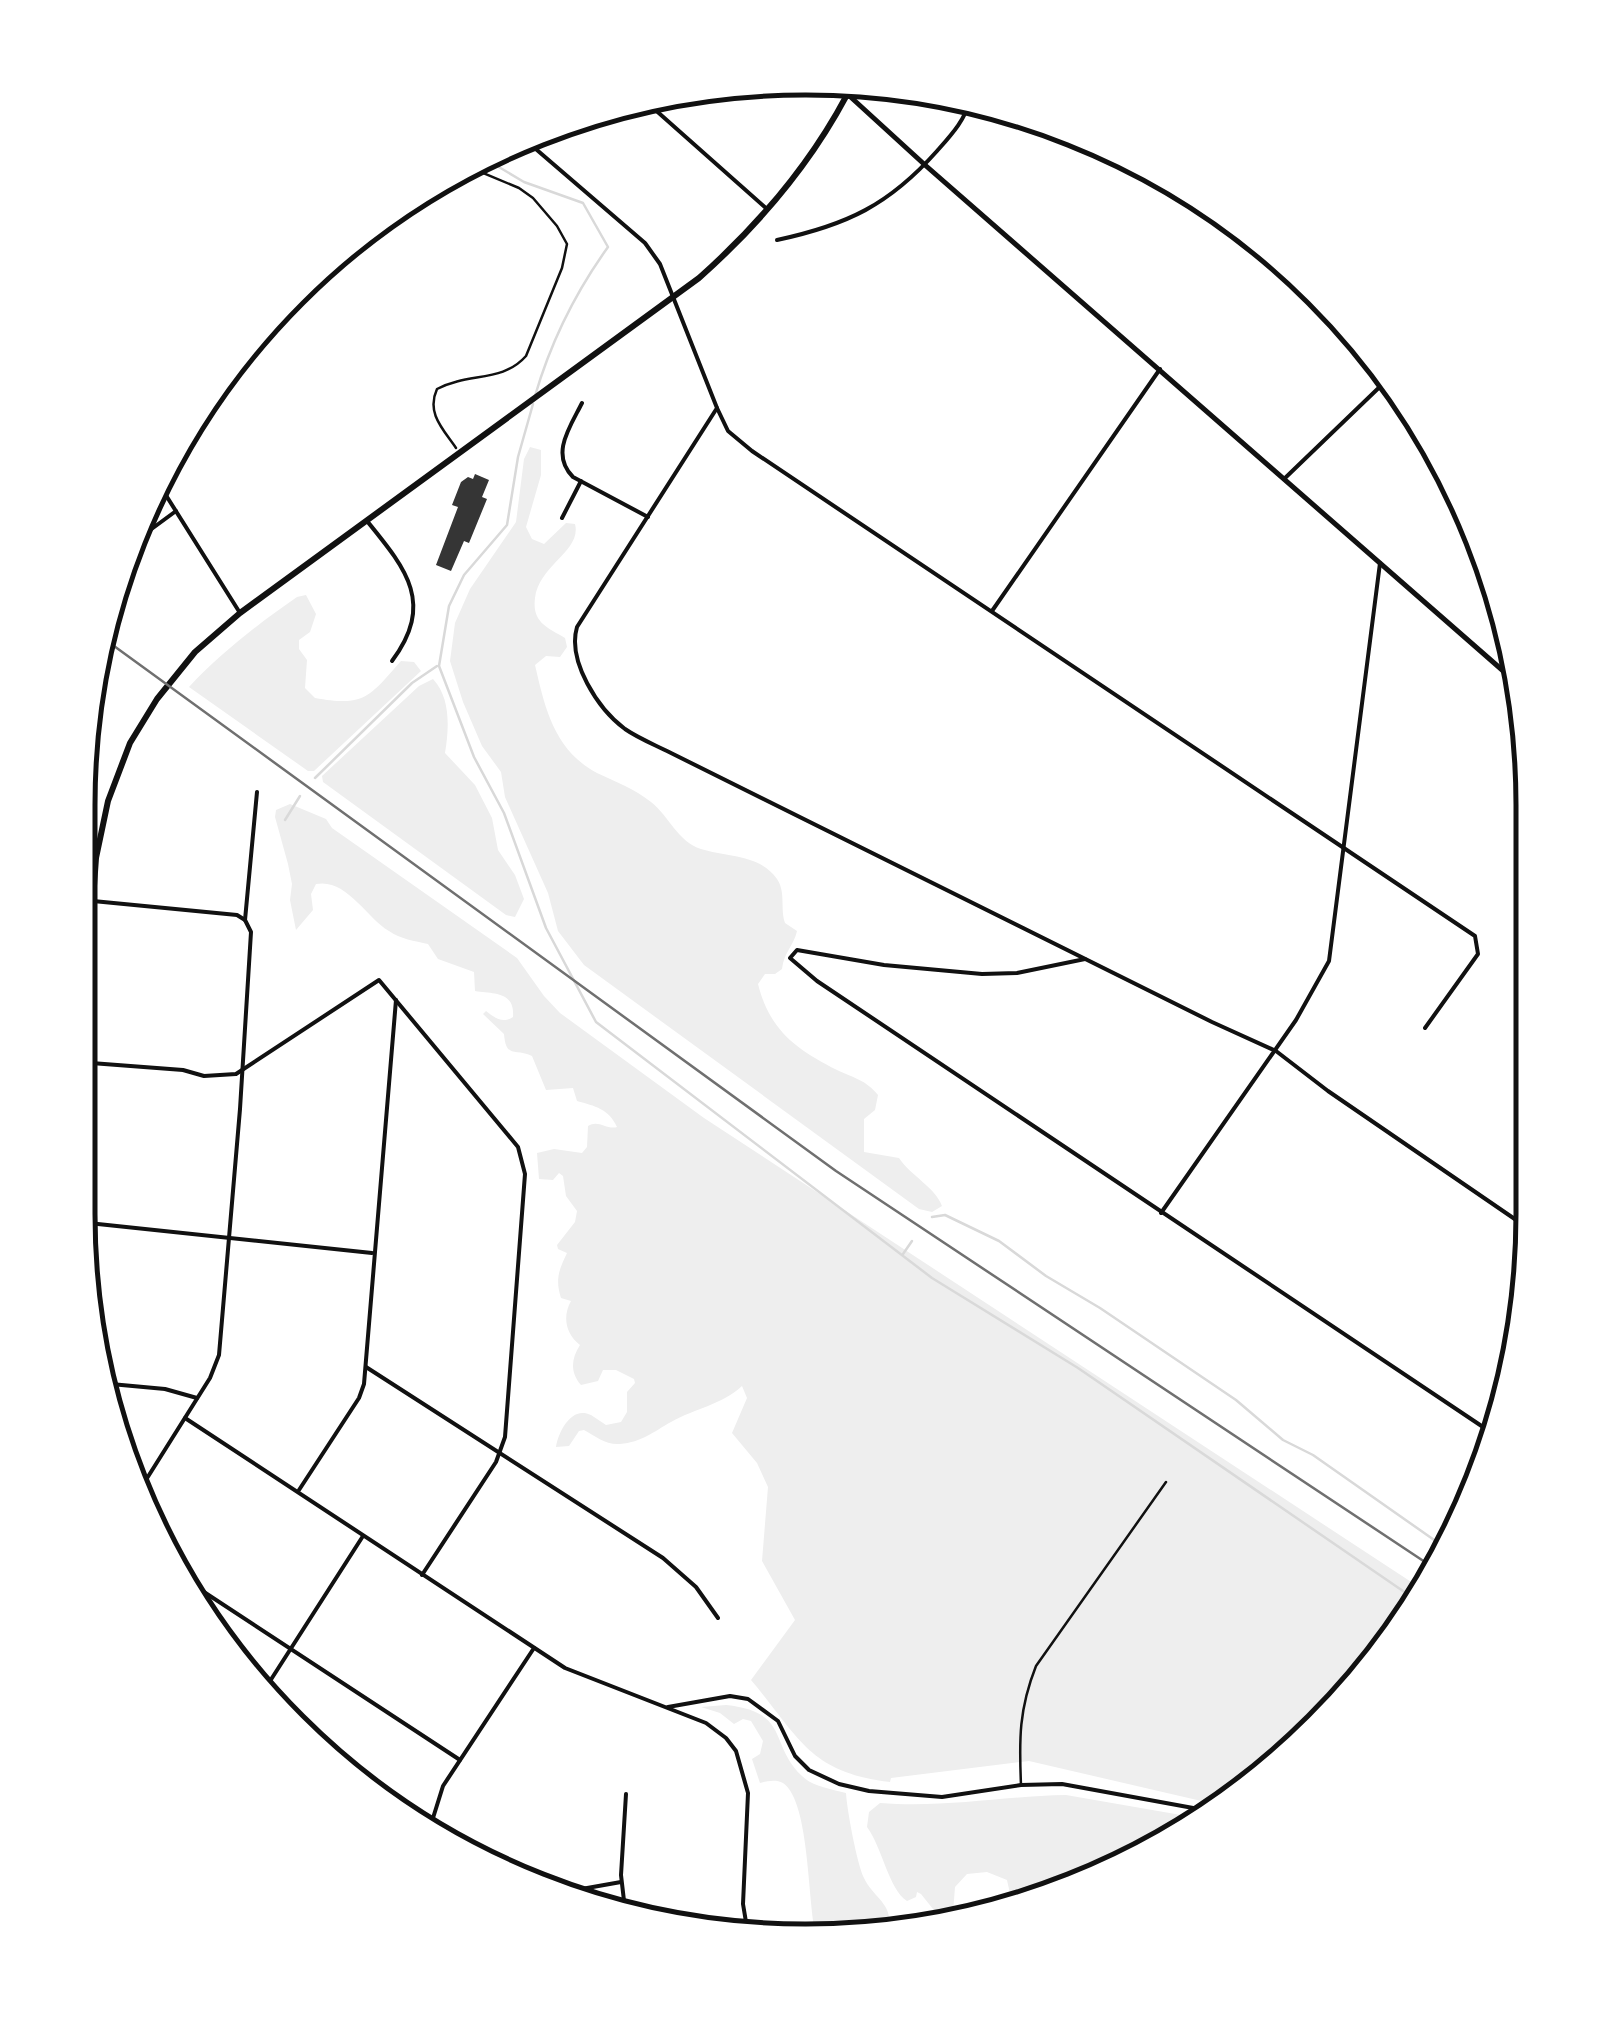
<svg xmlns="http://www.w3.org/2000/svg" width="1611" height="2019" font-family="Bitter,serif">
<style>
.green{fill:#eee}
.lines{fill:none;stroke-linecap:round;stroke-linejoin:round}
.stream{stroke:#d9d9d9;stroke-width:2.5}
.building{fill:#353535}
.path{stroke:#111;stroke-width:2.5}
.service{stroke:#111;stroke-width:2.5}
.minor{stroke:#111;stroke-width:4}
.tertiary{stroke:#111;stroke-width:5}
.secondary{stroke:#111;stroke-width:6}
.primary{stroke:#111;stroke-width:6}
.rail{stroke:#707070;stroke-width:2.5}
.rim{fill:none;stroke:#111;stroke-width:5}
</style>
<rect width="100%" height="100%" fill="#fff"/>
<!-- green -->
<g class="green">
<path d="M530,447L541,450V475L526,527L532,539L544,544L566,523L575,524C582,551 539,565 535,598C532,622 546,627 565,638L567,647L560,657L546,656L535,665C545,708 554,750 597,773C616,782 635,789 651,802C669,816 678,842 701,849C726,857 760,854 777,879C786,892 780,909 785,923L797,931C794,945 784,952 782,969L775,974H765L758,984C770,1031 796,1049 837,1070C854,1078 866,1080 878,1095L875,1110L864,1119V1152L899,1158C911,1176 935,1187 942,1206L932,1212L919,1209L584,965L558,931L548,893L505,797L501,772L482,746L463,702L450,661L455,623L470,589L516,522L524,459Z"/>
<path d="M306,595L316,614L310,632L299,640V649L307,660L305,688L315,698C365,707 369,697 401,661L414,662L421,671L314,771H308L189,687C222,652 258,624 297,597Z"/>
<path d="M433,679C451,698 449,729 445,753L475,785L492,818L498,850L515,875L524,899L515,917L506,915L323,782L322,776L419,686Z"/>
<path d="M290,804L326,819L332,828L517,958L544,996L560,1013L704,1118L1425,1591L1410,1618L1286,1760L1223,1806L1029,1761L891,1778L890,1782C809,1772 800,1738 751,1680L795,1620L762,1561L768,1487L757,1463L732,1433L747,1398L742,1386C721,1405 696,1408 671,1422C653,1432 642,1442 620,1444C605,1445 597,1437 584,1430L579,1431L569,1446L556,1447C558,1433 571,1405 591,1415C596,1418 601,1422 606,1425L621,1422L627,1412V1392L635,1383L634,1379L616,1370H603L598,1381L581,1385C570,1372 571,1359 580,1345C566,1334 562,1317 571,1301L561,1298C555,1279 559,1270 567,1253L558,1249L557,1245L575,1222L577,1211L566,1196L563,1176L559,1173L553,1180L539,1179L537,1153L554,1149L582,1153L587,1147L588,1126C598,1119 607,1130 617,1127C609,1109 595,1106 577,1101L573,1088L546,1090L532,1056C515,1048 506,1059 504,1034L483,1014L486,1011C495,1018 503,1024 513,1017C515,991 493,994 475,991L474,972L438,959L428,944C415,941 400,939 389,931C366,917 346,878 316,884L311,894L313,910L296,930L290,900L292,884L288,864L275,817L276,810Z"/>
<path d="M726,1705C791,1712 768,1744 802,1776C813,1787 832,1789 846,1793C847,1810 857,1864 864,1878C874,1899 896,1905 887,1931L817,1940C807,1909 811,1802 783,1783C776,1779 767,1781 760,1783L752,1759L760,1754L763,1741L751,1721L743,1719L734,1724L720,1713L701,1707Z"/>
<path d="M1066,1795L1204,1819L1169,1844L993,1917L983,1918V1908L1002,1905L1011,1898L1007,1880L987,1872L967,1874L955,1887L953,1913L937,1914L921,1894L917,1892L916,1897L907,1901C889,1890 882,1847 867,1827L869,1812L880,1803C945,1808 1003,1796 1066,1795Z"/>
</g>
<g class="lines">
<!-- stream -->
<g class="stream">
<path d="M482,157L524,182L583,203L608,247C575,293 551,341 535,396"/>
<polyline points="533,404 518,457 507,525 464,575 449,606 439,666 474,757 504,813 546,928 596,1022 932,1278 1078,1368 1419,1602"/>
<polyline points="315,778 412,683 437,666"/>
<polyline points="285,820 300,796"/>
<polyline points="932,1217 945,1215 999,1241 1046,1276 1100,1308 1236,1400 1283,1440 1313,1455 1447,1549"/>
<polyline points="903,1254 912,1241"/>
</g>
</g>
<!-- building -->
<polygon class="building" points="475,474 489,480 482,497 487,499 469,543 464,541 451,571 436,565 458,507 452,505 461,482 468,477 473,479"/>
<g class="lines">
<!-- path -->
<path class="path" d="M456,448C443,429 426,413 437,389C469,372 502,383 526,356L562,268L567,244L557,226L533,198L519,188L464,165"/>
<!-- service -->
<path class="service" d="M1021,1785C1019,1739 1019,1709 1036,1666L1166,1482"/>
<!-- minor -->
<g class="minor">
<polyline points="643,99 767,209"/>
<path d="M523,138L645,243L660,264L717,408L577,627C567,661 598,709 625,729C638,738 653,744 667,751L1212,1022L1276,1051L1328,1091L1522,1224"/>
<path d="M777,240C847,225 889,205 937,151C952,134 965,120 971,98"/>
<path d="M582,403C570,427 550,454 573,477L648,517"/>
<polyline points="717,408 728,431 752,451 1475,936 1478,954 1425,1028"/>
<polyline points="1284,479 1390,377"/>
<polyline points="157,481 240,613"/>
<polyline points="562,518 581,481"/>
<path d="M367,521C406,569 435,603 392,661"/>
<polyline points="127,547 176,511"/>
<polyline points="992,611 1160,369"/>
<polyline points="93,901 237,915 245,920"/>
<polyline points="1085,959 1017,973 982,974 884,965 797,950 790,958 817,981 1495,1435"/>
<polyline points="78,1062 183,1070 204,1076 236,1074 379,980 518,1147 525,1174 505,1437 496,1462 422,1575"/>
<polyline points="1161,1213 1296,1020 1329,961 1380,563"/>
<polyline points="79,1222 372,1253"/>
<polyline points="366,1367 663,1558 696,1587 718,1618"/>
<polyline points="100,1383 165,1389 197,1398"/>
<polyline points="185,1418 565,1668 706,1723 726,1738 736,1751 748,1793 743,1904 748,1934"/>
<polyline points="299,1490 359,1398 364,1384 396,1000"/>
<polyline points="139,1491 210,1378 219,1355 240,1109 251,932 245,920 257,792"/>
<polyline points="172,1571 460,1760"/>
<polyline points="263,1692 363,1536"/>
<polyline points="668,1707 730,1696 748,1699 778,1721 795,1756 809,1770 839,1784 869,1791 942,1797 1021,1785 1062,1784 1215,1812"/>
<polyline points="428,1834 443,1786 534,1648"/>
<polyline points="559,1893 621,1882"/>
<polyline points="626,1918 621,1875 626,1794"/>
</g>
<!-- tertiary -->
<polyline class="tertiary" points="832,80 925,165 1517,683"/>
<!-- secondary -->
<polyline class="secondary" points="79,899 93,901"/>
<!-- primary -->
<path class="primary" d="M78,1108L96,858L108,801L130,743L157,699L195,652L240,613L699,278C763,221 817,157 855,79"/>
<!-- rail -->
<polyline class="rail" points="103,638 836,1171 1437,1570"/>
</g>
<!-- crop -->
<path d="M0 0H1611V2019H0ZM805 95H806A710 710 0 0 1 1516 805V1214A710 710 0 0 1 806 1924H805A710 710 0 0 1 95 1214V805A710 710 0 0 1 805 95Z" fill="#fff" fill-rule="evenodd"/>
<path class="rim" d="M805 95H806A710 710 0 0 1 1516 805V1214A710 710 0 0 1 806 1924H805A710 710 0 0 1 95 1214V805A710 710 0 0 1 805 95Z"/>
</svg>
